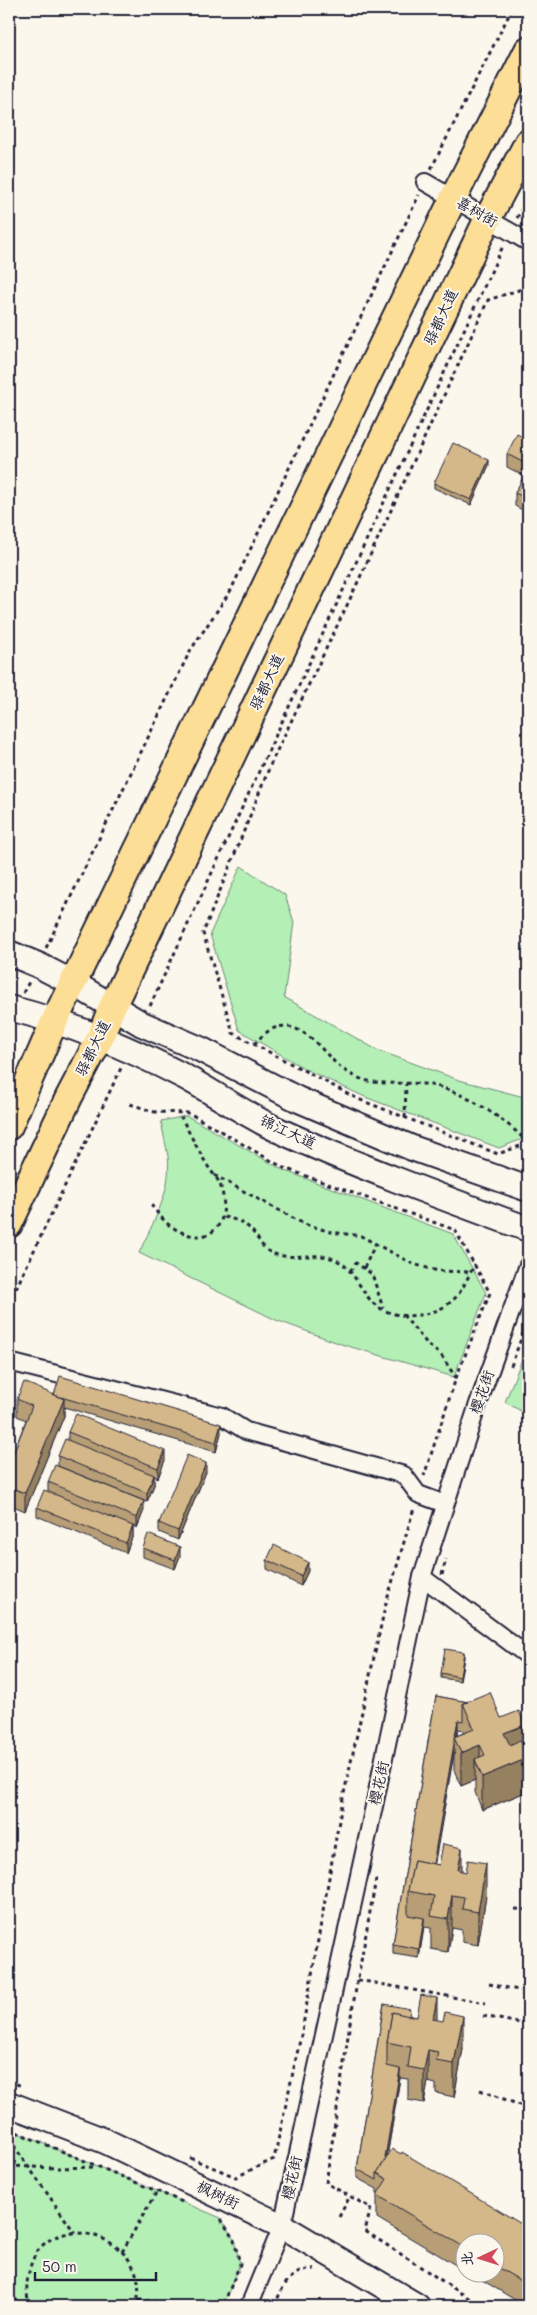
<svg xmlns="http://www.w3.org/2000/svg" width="537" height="2315" font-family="Mali,'LXGW WenKai TC',sans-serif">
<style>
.green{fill:#b4efb5;stroke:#6b8878}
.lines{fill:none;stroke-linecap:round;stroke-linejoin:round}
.street-casing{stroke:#22223b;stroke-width:20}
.secondary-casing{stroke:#22223b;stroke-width:28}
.primary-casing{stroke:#22223b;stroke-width:30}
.path{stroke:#22223b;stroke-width:3;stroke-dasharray:4 4;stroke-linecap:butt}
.street{stroke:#fbf7ec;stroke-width:16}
.secondary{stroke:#fbf7ec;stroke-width:24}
.primary{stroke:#fcde96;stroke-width:26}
.wall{fill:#b79e76;stroke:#22223b;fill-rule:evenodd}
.shaded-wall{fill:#958160;stroke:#22223b}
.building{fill:#d5b889;stroke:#22223b}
.labels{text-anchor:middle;stroke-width:4;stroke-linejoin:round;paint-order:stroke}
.street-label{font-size:15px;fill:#22223b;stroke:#fbf7ec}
</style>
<rect width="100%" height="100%" fill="#fbf7ec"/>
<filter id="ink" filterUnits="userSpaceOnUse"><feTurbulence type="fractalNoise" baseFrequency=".02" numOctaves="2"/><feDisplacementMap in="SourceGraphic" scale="10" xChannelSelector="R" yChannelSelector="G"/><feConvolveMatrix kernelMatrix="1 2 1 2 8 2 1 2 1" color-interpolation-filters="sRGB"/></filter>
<g filter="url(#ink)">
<!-- green -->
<g class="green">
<polygon points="241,866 285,895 294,922 284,997 377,1050 459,1080 528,1098 528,1137 499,1148 365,1097 307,1070 239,1030 210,934"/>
<path d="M187,1116L283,1170L453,1234L486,1293L454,1377L341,1344L276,1320L139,1253C153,1222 172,1192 168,1156C166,1145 163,1133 161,1121Z"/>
<polygon points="528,1344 528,1415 505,1402"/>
<polygon points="9,2129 221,2218 234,2240 240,2264 223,2306 9,2306"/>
</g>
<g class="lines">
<!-- street casing -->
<g class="street-casing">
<g id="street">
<polyline points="425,182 528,242"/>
<polyline points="9,1362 222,1416 246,1431 404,1475 418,1494 445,1504"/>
<polyline points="422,1577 528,1656"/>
<polyline points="249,2306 282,2226 369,1830 422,1577 478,1404 528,1265"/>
</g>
</g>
<!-- secondary casing -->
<g class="secondary-casing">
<g id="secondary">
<polyline points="9,953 38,965 73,983 142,1024 200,1049 297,1099 412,1148 528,1189"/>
<path d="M9,1008C70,1023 129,1048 185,1077C216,1094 246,1115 278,1130C359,1167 444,1198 528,1229"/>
<polyline points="9,2104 105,2141 282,2226 417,2306"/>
</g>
</g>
<!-- primary casing -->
<g class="primary-casing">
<g id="primary">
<polyline points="9,1126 55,1020 453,199 528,50"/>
<polyline points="9,1224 69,1097 100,1038 112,1007 488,218 528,142"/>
</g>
</g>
<!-- path -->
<g class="path">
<polyline points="431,169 512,9"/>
<polyline points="517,218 528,198"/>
<polyline points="528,287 488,300 350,599 272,761 203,933 233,1033 358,1099 498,1154 528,1143"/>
<polyline points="46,948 190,651 231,590 419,195"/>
<polyline points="23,993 30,980"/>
<polyline points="150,1006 503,246"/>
<path d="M254,1044C263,1035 274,1023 289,1027C315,1032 327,1061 349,1073C374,1089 402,1080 431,1085C463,1091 506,1119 528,1143"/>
<polyline points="130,1104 155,1112 189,1113 284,1168 455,1230 490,1293 456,1378 424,1476"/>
<polyline points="405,1118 406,1084"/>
<polyline points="214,1175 304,1224 331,1232 361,1236 413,1264 438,1271 470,1272"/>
<path d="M151,1205C157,1212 164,1222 172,1227C208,1250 232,1226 221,1187C219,1180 213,1174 209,1168C199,1152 190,1134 181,1117"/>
<path d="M224,1217C232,1219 242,1221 248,1227C258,1235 261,1250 274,1254C295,1261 319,1250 338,1261C356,1271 362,1296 378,1307C401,1322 438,1317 456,1297C464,1288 469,1274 475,1264"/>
<polyline points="364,1268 376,1243"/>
<polyline points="350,1271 356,1263 372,1274 383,1308"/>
<polyline points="9,1303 122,1066"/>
<polyline points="403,1315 429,1346 441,1355 456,1378"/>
<polyline points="511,1366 528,1320"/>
<polyline points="442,1575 446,1559"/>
<polyline points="527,1706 528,1705"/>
<polyline points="376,1879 351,2016 326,2183 371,2208 365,2231 481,2306"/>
<polyline points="515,1909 528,1910"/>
<polyline points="358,1980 486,2003"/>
<polyline points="489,1984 528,1992"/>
<polyline points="483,2016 524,2024 528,2003"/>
<polyline points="524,2024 524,2040 528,2045"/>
<polyline points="9,2080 21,2086"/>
<polyline points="480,2090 525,2107 528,2101"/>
<polyline points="9,2129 185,2203"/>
<polyline points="9,2139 75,2233"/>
<polyline points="190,2158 236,2177 274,2159 302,2031 343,1798 385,1607 414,1508"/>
<polyline points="9,2166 58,2168 95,2167"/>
<polyline points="339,2217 350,2196"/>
<polyline points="221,2219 234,2240 240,2264 223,2306"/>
<polyline points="122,2252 157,2191"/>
<polyline points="138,2300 211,2306"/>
<path d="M30,2306C26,2295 26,2284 29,2272C43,2200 157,2237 136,2306"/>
<path d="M275,2306C282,2286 290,2270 315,2269"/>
</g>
<!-- street -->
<use href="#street" class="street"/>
<!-- secondary -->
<use href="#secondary" class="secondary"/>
<!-- primary -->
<use href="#primary" class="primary"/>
</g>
<!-- wall -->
<g class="wall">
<polygon points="528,440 528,513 515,506 515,493 524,476 507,467 507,454"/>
<polygon points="489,465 471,505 434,488 434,483"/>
<polygon points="54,1395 221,1433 216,1452 64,1407 64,1416 25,1511 9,1504 9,1458 11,1459 26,1420 17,1416 17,1399"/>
<polygon points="68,1432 165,1460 158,1478 154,1476 154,1485 147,1502 58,1466 58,1456 68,1440"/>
<polygon points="206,1472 178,1540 159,1532 159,1523"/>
<polygon points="48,1482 144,1510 137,1528 133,1526 133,1535 126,1553 37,1516 37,1507 48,1491"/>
<polygon points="143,1548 180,1556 175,1569 143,1557"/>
<polygon points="267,1560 308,1571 301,1586 267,1569"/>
<polygon points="464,1657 460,1681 441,1678 441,1673"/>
<path d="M436,1696L468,1702L501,1718L525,1750L528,1791L482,1810L475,1792V1780L461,1786L454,1770V1753L434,1864L462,1871L486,1896L478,1945L462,1942V1930L452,1928L448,1952L431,1949V1928L424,1927L419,1958L393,1954V1944ZM458,1729L463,1730V1733L457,1736Z"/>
<polygon points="384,2004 410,2016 437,2020 463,2049 454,2097 436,2093 436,2084 428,2082 424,2103 408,2100 408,2079 400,2078 387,2157 528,2228 528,2306 525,2306 469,2272 494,2272 494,2242 464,2242 464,2270 377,2218 377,2189 357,2178 357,2169"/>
</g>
<!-- shaded-wall -->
<g class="shaded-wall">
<polygon points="489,460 489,465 471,505 471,500"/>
<polygon points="64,1399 64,1416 25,1511 25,1493"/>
<polygon points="221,1424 221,1433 216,1452 216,1442"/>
<polygon points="165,1451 165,1460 158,1478 158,1468"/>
<polygon points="206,1463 206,1472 178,1540 178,1531"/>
<polygon points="154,1475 154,1485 147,1502 147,1493"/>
<polygon points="144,1501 144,1510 137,1528 137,1518"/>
<polygon points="133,1526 133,1535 126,1553 126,1543"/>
<polygon points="180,1547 180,1556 175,1569 175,1560"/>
<polygon points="308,1562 308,1571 301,1586 301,1576"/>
<polygon points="464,1652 464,1657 460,1681 460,1677"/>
<polygon points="458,1720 458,1729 456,1742 455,1739"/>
<polygon points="525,1725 525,1758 504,1766 504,1733"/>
<polygon points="454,1744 454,1753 429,1896 429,1887"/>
<polygon points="480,1745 480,1773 475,1759 475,1780 461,1786 461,1753"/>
<polygon points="528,1758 528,1791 482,1810 482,1777"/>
<polygon points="462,1848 462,1881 458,1870"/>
<polygon points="486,1863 486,1896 478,1945 478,1912"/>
<polygon points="452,1895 452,1928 448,1952 448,1919"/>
<polygon points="424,1918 424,1927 419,1958 419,1949"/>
<polygon points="437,1998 437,2031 433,2052 433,2019"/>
<polygon points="463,2016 463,2049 454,2097 454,2064"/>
<polygon points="428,2050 428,2082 424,2103 424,2070"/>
<polygon points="400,2069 400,2078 385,2168 385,2158"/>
</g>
<!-- building -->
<g class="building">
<polygon points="517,434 528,440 528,465 507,454"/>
<polygon points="453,443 489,460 471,500 434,483"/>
<polygon points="528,468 528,499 515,493"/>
<polygon points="60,1376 221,1424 216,1442 54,1395"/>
<polygon points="24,1382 64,1399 25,1493 9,1487 9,1458 11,1459 32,1406 17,1399"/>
<polygon points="76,1414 165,1451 158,1468 68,1432"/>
<polygon points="65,1439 154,1475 147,1493 58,1456"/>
<polygon points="187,1455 206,1463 178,1531 159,1523"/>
<polygon points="55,1465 144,1501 137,1518 48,1482"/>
<polygon points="44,1490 133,1526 126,1543 37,1507"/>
<polygon points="148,1534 180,1547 175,1560 143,1548"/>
<polygon points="274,1545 308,1562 301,1576 267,1560"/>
<polygon points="445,1649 464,1652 460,1677 441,1673"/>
<polygon points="490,1692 501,1718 519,1711 525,1725 504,1733 510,1745 520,1740 528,1758 482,1777 475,1759 485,1755 480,1745 461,1753 454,1737 474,1729 463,1703"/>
<polygon points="436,1696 468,1702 463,1703 463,1721 458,1720 455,1736 454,1737 454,1744 433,1864 414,1860 408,1891 408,1915 424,1918 419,1949 393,1944"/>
<polygon points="443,1844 462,1848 458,1870 466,1872 468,1860 486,1863 478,1912 462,1909 464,1897 452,1895 448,1919 431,1916 434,1896 408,1891 414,1860 439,1865"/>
<polygon points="421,1995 437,1998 433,2019 443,2021 445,2012 463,2016 454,2064 436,2061 438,2052 428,2050 424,2070 408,2067 411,2047 387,2042 392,2012 417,2017"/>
<polygon points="384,2004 410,2009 409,2016 392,2012 387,2042 387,2066 400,2069 385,2158 386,2159 377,2173 377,2180 357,2169"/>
<polygon points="392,2149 401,2154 402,2152 528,2228 528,2285 494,2265 494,2242 464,2242 464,2247 377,2195 387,2179 377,2173"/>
</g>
</g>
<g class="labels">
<!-- street labels -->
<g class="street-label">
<text transform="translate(477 212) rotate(30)" y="5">喜树街</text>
<text transform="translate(441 317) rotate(-65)" y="5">驿都大道</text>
<text transform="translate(267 682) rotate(-65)" y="5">驿都大道</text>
<text transform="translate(93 1048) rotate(-64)" y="5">驿都大道</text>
<text transform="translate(288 1132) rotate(25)" y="5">锦江大道</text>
<text transform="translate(482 1392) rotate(-71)" y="5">樱花街</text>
<text transform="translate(379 1783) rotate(-78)" y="5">樱花街</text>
<text transform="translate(292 2178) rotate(-78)" y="5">樱花街</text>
<text transform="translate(218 2195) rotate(26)" y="5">枫树街</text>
</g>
</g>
<!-- margin -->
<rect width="537" height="2315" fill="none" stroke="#fbf7ec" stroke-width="30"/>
<rect x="15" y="15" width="507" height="2285" fill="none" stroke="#22223b" stroke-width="2" filter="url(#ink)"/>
<!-- north arrow -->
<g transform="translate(480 2258) rotate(266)"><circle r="24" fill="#fbf7ec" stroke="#a4a2a5"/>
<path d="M0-4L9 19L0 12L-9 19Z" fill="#d1495b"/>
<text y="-8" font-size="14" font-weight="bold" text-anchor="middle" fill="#22223b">北</text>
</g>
<!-- scale -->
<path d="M35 2272v8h121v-8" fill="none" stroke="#22223b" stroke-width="2.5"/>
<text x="42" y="2272" font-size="15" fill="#22223b" stroke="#fbf7ec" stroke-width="4" paint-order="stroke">50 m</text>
</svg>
